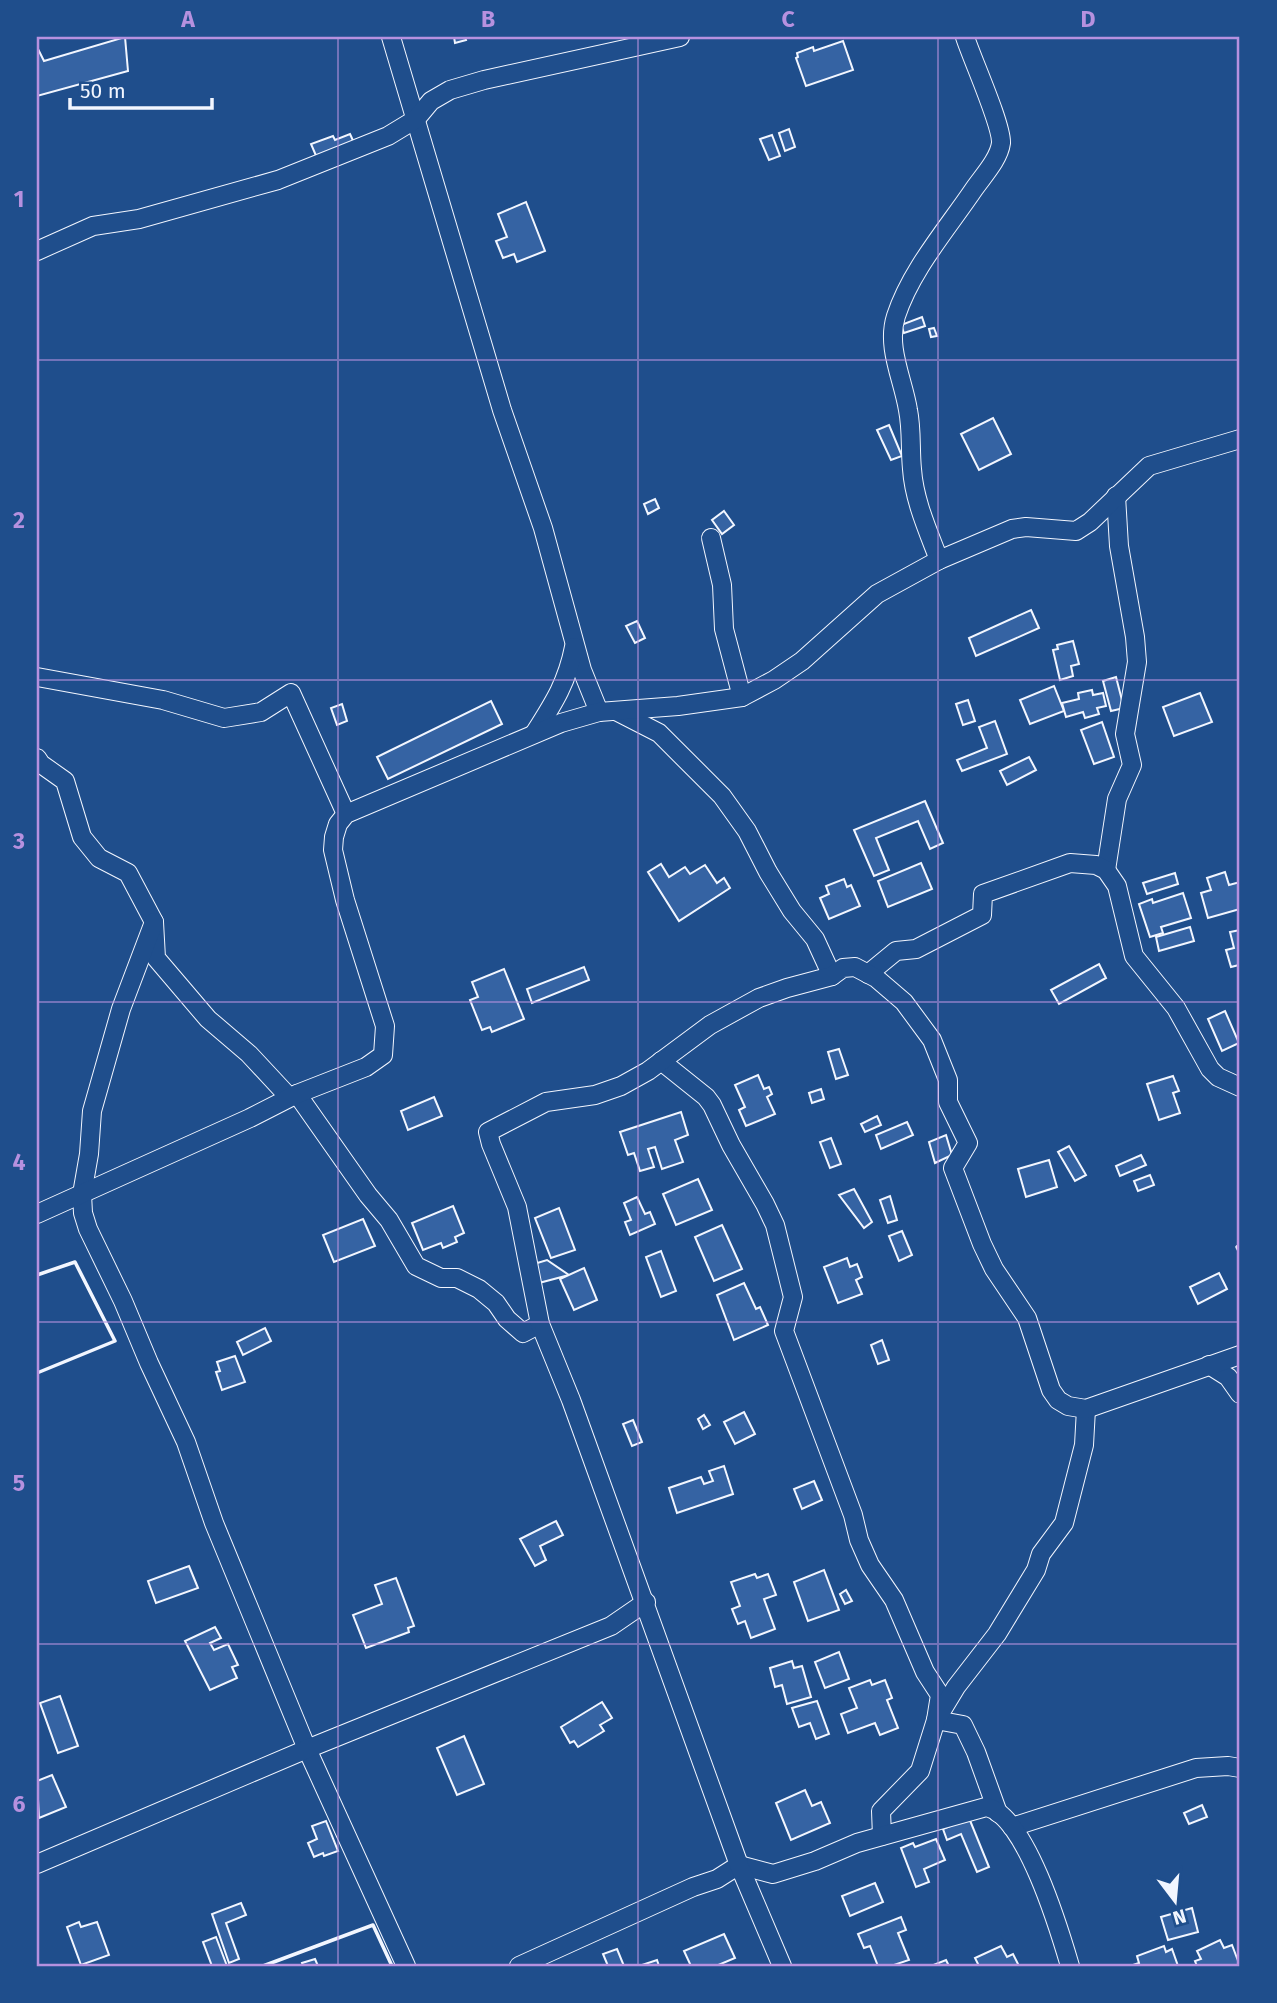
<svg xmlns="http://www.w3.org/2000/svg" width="1277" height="2003" font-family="'Fira Sans',sans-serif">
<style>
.building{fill:#3563a3;stroke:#f2f6ff;stroke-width:2}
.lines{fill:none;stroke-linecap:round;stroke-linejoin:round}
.minor-casing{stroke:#f2f6ff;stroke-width:20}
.minor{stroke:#1f4e8c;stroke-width:18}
.wall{stroke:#f2f6ff;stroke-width:3.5}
.grid{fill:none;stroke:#b691df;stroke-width:2;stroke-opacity:0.55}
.neatline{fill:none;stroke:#b691df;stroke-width:2.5}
.grid-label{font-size:23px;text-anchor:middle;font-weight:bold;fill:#b691df}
</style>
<rect width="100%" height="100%" fill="#1f4e8c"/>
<!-- building -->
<g class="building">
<polygon points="125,37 128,71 37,96 37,47 44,61"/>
<polygon points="454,37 465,37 466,40 455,43"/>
<polygon points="843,41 853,70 806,86 796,58 798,57 797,53 813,47 814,51"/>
<polygon points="789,129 795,147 785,151 779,133"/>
<polygon points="350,134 355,145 317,158 311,144 333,136 335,140"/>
<polygon points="772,135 780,156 769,160 760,139"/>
<polygon points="526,202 545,251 517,262 514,254 503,258 496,241 507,237 498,214"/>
<polygon points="922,317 925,326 904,333 901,325"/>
<polygon points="934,328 937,336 931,337 929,329"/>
<polygon points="993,418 1011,454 979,470 961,434"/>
<polygon points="889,425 902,456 891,460 877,430"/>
<polygon points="655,499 659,508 648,514 644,504"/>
<polygon points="724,511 734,525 722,534 712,520"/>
<polygon points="1031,610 1039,628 976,656 969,638"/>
<polygon points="637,621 645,638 635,643 626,626"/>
<polygon points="1073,641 1079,664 1071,666 1073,676 1060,680 1053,650 1058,649 1057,645"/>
<polygon points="1116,677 1124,708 1111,711 1103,681"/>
<polygon points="1054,686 1064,711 1030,724 1020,700"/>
<polygon points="1092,690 1093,695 1103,693 1106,706 1097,708 1099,714 1085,718 1083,712 1066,717 1062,703 1079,699 1078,693"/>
<polygon points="1200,693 1212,722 1174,736 1163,707"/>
<polygon points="968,700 975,721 963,725 956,704"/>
<polygon points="491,701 502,724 388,779 377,757"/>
<polygon points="342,704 347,721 337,725 331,708"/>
<polygon points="995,721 1007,754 962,771 957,760 987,748 979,727"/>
<polygon points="1102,722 1114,757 1094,764 1081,730"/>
<polygon points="1029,757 1036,770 1007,785 1000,771"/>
<polygon points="925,801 943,843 930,849 918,821 876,838 889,870 874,876 854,830"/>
<polygon points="921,863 932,889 888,907 878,881"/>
<polygon points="661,864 669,877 685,867 690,874 705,865 717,883 724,878 730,888 679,921 648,872"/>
<polygon points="1225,872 1229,885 1240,882 1240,909 1208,918 1201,893 1211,890 1207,878"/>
<polygon points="1175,873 1178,884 1147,894 1143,883"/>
<polygon points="844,879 847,887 851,885 860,906 829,919 820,898 829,894 826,886"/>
<polygon points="1183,893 1191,918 1161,927 1163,933 1150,937 1139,904 1152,899 1153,903"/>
<polygon points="1190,927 1194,941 1159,951 1156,937"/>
<polygon points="1240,930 1240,969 1239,965 1231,967 1226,950 1234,948 1230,932"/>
<polygon points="1099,964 1106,978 1059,1004 1051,990"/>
<polygon points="584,967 589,980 532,1003 527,989"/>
<polygon points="504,969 524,1019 492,1032 490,1027 482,1030 470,1000 478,997 472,982"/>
<polygon points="1225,1011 1239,1043 1222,1051 1208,1019"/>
<polygon points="839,1049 848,1075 836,1079 828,1052"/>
<polygon points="758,1075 764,1089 769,1087 772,1094 767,1097 775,1114 746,1126 739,1110 745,1107 735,1085"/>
<polygon points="1173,1076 1179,1091 1173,1093 1180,1113 1159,1120 1147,1084"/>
<polygon points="821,1089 824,1099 812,1103 809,1093"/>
<polygon points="434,1097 442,1116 408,1130 401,1111"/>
<polygon points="681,1112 688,1135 675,1140 683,1162 662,1169 655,1147 648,1149 654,1167 640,1171 634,1153 628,1155 620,1132"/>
<polygon points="877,1116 881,1125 865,1132 861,1124"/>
<polygon points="907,1122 913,1135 881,1149 876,1135"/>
<polygon points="946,1135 952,1155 935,1163 929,1142"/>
<polygon points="831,1138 841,1164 830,1168 820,1142"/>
<polygon points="1069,1146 1086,1175 1075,1181 1058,1152"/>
<polygon points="1141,1155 1146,1165 1120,1176 1116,1166"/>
<polygon points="1049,1160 1057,1187 1026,1197 1018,1169"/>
<polygon points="1150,1175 1154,1185 1138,1191 1134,1181"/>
<polygon points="698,1179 712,1210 676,1225 663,1194"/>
<polygon points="854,1189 872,1222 864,1228 839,1195"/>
<polygon points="890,1196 897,1220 888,1223 880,1200"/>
<polygon points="637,1197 645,1214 650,1212 655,1224 630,1235 625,1222 631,1220 624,1203"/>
<polygon points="453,1206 464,1233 455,1237 457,1242 443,1248 441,1243 423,1250 412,1223"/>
<polygon points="559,1208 575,1250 551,1258 535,1218"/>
<polygon points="363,1219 375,1246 334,1262 323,1235"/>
<polygon points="722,1225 742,1269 714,1281 695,1237"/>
<polygon points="902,1231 912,1255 899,1261 889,1236"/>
<polygon points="661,1251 676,1291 661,1297 646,1257"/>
<polygon points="847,1258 850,1267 857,1264 862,1277 856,1280 862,1294 838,1303 824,1267"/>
<polygon points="547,1260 569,1275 539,1283 534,1264"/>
<polygon points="584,1268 597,1300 574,1310 560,1279"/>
<polygon points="1219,1273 1227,1289 1198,1304 1190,1287"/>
<polygon points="744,1283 756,1309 760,1307 768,1325 734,1340 717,1295"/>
<polygon points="265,1328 271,1341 243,1355 237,1342"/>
<polygon points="882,1340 889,1360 878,1364 871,1345"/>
<polygon points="235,1356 245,1382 222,1390 216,1372 220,1371 217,1362"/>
<polygon points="744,1412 755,1434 735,1444 724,1422"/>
<polygon points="704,1415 710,1425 703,1429 698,1419"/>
<polygon points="633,1420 642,1442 632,1446 623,1424"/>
<polygon points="724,1466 733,1494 677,1513 669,1488 701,1477 704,1484 713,1481 709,1471"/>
<polygon points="814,1481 822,1500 802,1509 794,1489"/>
<polygon points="556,1521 563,1535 540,1546 546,1560 535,1566 520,1539"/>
<polygon points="189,1566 198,1588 156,1603 148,1581"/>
<polygon points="824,1570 839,1610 808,1621 794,1582"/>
<polygon points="755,1574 757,1578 768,1574 776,1595 764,1599 775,1629 751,1638 745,1621 738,1624 732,1609 740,1606 731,1582"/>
<polygon points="396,1578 414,1626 408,1628 409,1632 366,1648 353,1615 382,1604 375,1585"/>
<polygon points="846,1590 852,1601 845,1604 840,1594"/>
<polygon points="215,1627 221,1638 210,1643 214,1650 228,1644 238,1665 232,1667 237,1678 210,1690 185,1641"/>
<polygon points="839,1652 849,1679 825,1688 815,1662"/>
<polygon points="792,1661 794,1668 802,1666 811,1697 787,1704 782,1685 775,1687 770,1668"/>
<polygon points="870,1680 872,1685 885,1680 892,1698 887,1700 898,1728 880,1735 875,1723 848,1733 841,1714 857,1708 849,1688"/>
<polygon points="60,1696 78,1746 58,1753 40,1703"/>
<polygon points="817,1701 829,1734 816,1739 810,1723 799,1727 792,1708"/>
<polygon points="602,1702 612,1718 600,1725 604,1731 578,1747 574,1741 570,1743 561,1727"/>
<polygon points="464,1736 484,1784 457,1795 437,1748"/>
<polygon points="52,1775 66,1807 39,1818 37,1781"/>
<polygon points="805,1790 812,1806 821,1802 830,1823 791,1840 776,1803"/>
<polygon points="1202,1805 1207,1817 1189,1824 1184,1813"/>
<polygon points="969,1818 989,1867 977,1872 961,1834 947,1840 943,1829"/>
<polygon points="326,1821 338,1851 324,1856 323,1853 314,1857 308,1843 317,1839 312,1826"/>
<polygon points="936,1839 945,1860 924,1869 929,1882 916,1887 901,1848 913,1843 915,1847"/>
<polygon points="875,1883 883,1902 850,1916 842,1896"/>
<polygon points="241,1903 246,1915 226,1923 239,1959 229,1963 212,1914"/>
<polygon points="1192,1908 1198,1932 1168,1940 1161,1917"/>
<polygon points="901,1917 906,1930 898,1933 909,1960 891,1966 878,1966 870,1946 864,1948 858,1934"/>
<polygon points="79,1922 81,1927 97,1922 109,1955 81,1965 67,1927"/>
<polygon points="724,1934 735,1958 716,1966 691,1966 684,1951"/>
<polygon points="216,1937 227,1966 212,1966 203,1942"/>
<polygon points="1220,1940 1224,1948 1232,1945 1240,1966 1197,1966 1195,1961 1201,1959 1197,1951"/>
<polygon points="1001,1946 1007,1957 1013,1954 1019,1966 979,1966 975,1958"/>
<polygon points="1164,1946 1166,1952 1172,1949 1178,1966 1130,1966 1139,1963 1137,1956"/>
<polygon points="617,1949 624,1966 608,1966 603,1954"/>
<polygon points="315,1959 318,1966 303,1966 302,1963"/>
<polygon points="657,1960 659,1966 642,1966 642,1965"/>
<polygon points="946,1960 949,1966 931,1966"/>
</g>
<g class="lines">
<!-- minor casing -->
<g class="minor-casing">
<g id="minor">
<polyline points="391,37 502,410 543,528 582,670 599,712"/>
<polyline points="37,251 93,226 139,219 278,180 388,136 416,119 431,101 450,90 484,80 680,37"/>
<polyline points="711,538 722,585 724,629 742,697"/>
<path d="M939,560C928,531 914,500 912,469C910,449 912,430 908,410C903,379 886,347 896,316C911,270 947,229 974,189C983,176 999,159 1001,143C1002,125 972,59 965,37"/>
<polyline points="37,677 163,700 224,718 261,712 291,693 346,814"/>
<polyline points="618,712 659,733 722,796 747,831 768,872 792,911 815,939 832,976"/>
<path d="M534,734C553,704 567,683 574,647"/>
<polyline points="37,758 41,764 65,781 82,837 99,858 128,873 154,922 156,958 208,1019 249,1054 289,1097"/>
<polyline points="1106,870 1117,799 1132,765 1125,734 1137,662 1135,637 1119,546 1116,496"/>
<polyline points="154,922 121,1009 92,1111 89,1154 82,1194 83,1213 88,1229 123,1301 149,1363 186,1442 214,1523 307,1749 406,1966"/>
<polyline points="868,974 896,951 916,949 982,915 983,894 1070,863 1096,865 1106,870 1117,886 1134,956 1176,1008 1210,1069 1218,1077 1240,1087"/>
<polyline points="661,1061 706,1097 712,1105 731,1145 765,1204 775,1225 793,1297 784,1331 853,1515 859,1540 870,1565 894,1600 925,1672 940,1695 936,1720 963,1725 976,1752 998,1813"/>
<polyline points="297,1094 368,1195 389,1220 416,1266 441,1278 457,1278 479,1289 496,1303 507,1319 523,1333 540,1324"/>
<polyline points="37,1214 250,1118 297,1094 366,1067 383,1055 385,1026 345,900 333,850 334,837 338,824 346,814 561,723 599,712 678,706 742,697 774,680 802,661 877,594 939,560 1012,529 1026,527 1076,531 1090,522 1149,466 1240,439"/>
<polyline points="1209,1365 1228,1377 1240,1394"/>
<polyline points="1012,1827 1196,1768 1228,1766 1240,1768"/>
<polyline points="882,1836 881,1811 920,1771 936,1720 956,1687 997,1634 1036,1570 1041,1554 1064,1523 1084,1445 1086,1409"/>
<polyline points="37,1864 307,1749 611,1626 646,1602"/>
<path d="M519,1966L693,1887L717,1879L739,1865L773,1874L815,1861L857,1843L986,1807C1025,1813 1060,1932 1070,1966"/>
<polyline points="782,1966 739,1865 571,1400 540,1324 517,1207 491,1144 488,1132 546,1102 595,1095 621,1086 648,1071 710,1025 759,998 787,988 832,976 843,968 855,967 876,978 904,1002 932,1040 948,1080 948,1102 968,1143 953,1168 982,1244 994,1269 1027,1318 1051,1390 1058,1400 1068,1406 1086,1409 1240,1355"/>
</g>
</g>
<!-- minor -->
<use href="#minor" class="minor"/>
<!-- wall -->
<g class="wall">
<polyline points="1240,1245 1237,1247 1240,1253"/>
<polyline points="37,1275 75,1262 115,1341 37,1373"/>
<polyline points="263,1966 373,1925 392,1966"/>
</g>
</g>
<!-- grid -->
<path class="grid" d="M338,37V1966M638,37V1966M938,37V1966M37,360H1240M37,680H1240M37,1002H1240M37,1322H1240M37,1644H1240"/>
<!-- border -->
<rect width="1277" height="2003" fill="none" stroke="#1f4e8c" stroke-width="77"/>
<!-- north arrow -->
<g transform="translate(1175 1901) rotate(164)" stroke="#1f4e8c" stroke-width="5" paint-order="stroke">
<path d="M0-5L12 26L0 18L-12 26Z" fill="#f2f6ff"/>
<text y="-10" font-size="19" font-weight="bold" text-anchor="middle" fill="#f2f6ff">N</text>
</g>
<!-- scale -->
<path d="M70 98v10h142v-10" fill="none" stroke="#f2f6ff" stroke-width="3.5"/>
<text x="80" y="98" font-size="21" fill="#f2f6ff" stroke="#1f4e8c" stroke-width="5" paint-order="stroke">50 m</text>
<rect x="38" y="38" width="1200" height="1927" class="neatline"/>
<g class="grid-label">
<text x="188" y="27">A</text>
<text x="488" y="27">B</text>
<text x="788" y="27">C</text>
<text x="1088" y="27">D</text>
<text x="19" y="207">1</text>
<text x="19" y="528">2</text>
<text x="19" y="849">3</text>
<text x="19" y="1170">4</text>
<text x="19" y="1491">5</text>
<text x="19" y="1812">6</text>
</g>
</svg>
